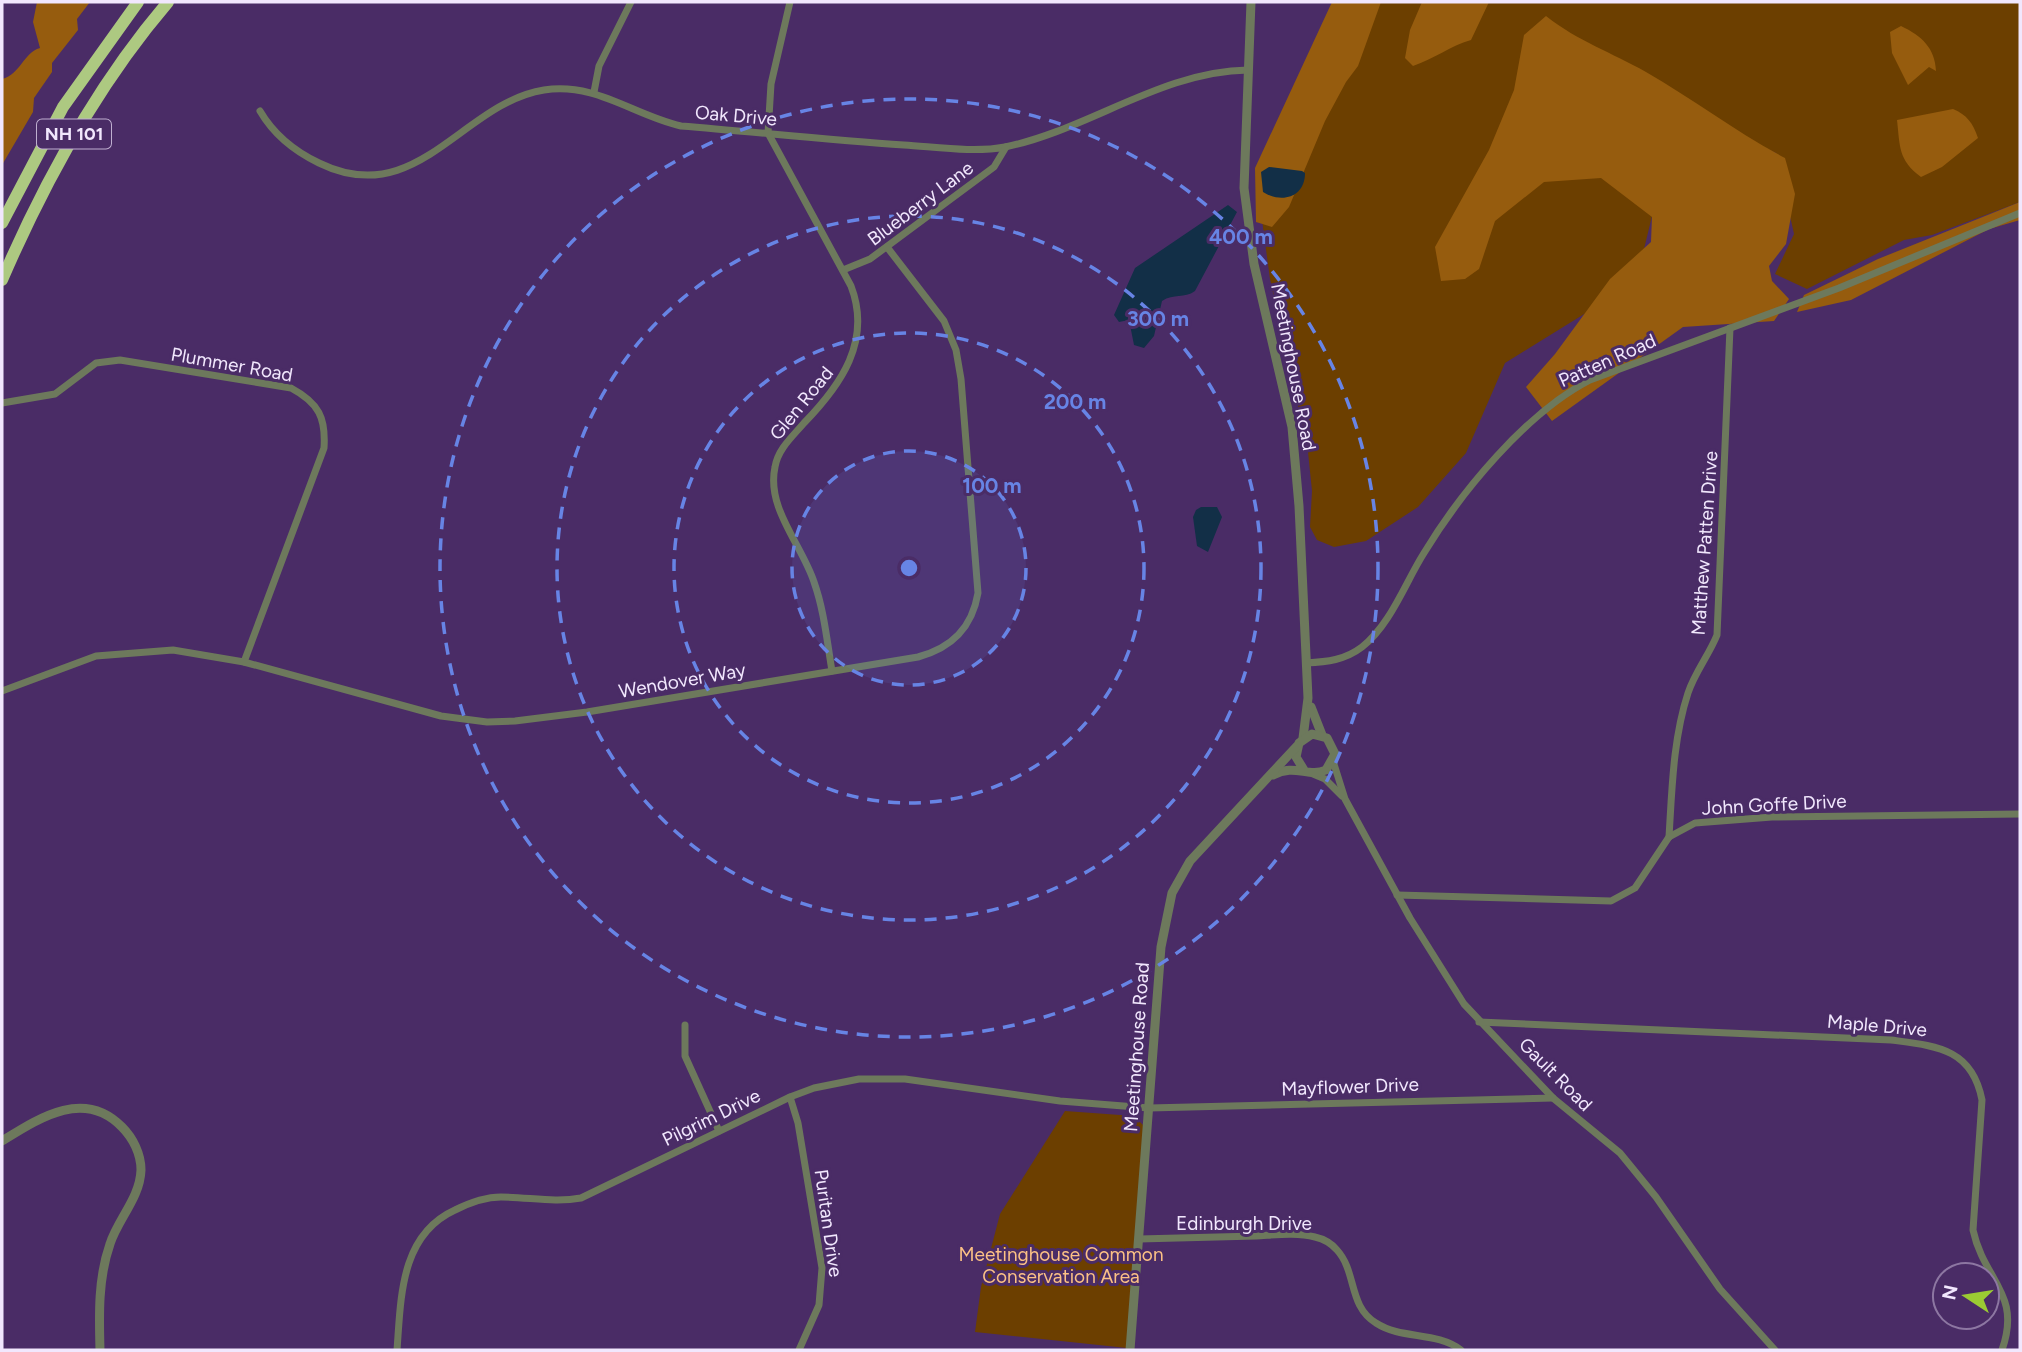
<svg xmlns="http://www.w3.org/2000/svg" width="2022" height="1352" font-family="Figtree,sans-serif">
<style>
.green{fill:#6c3f00}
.forest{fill:#965c0e}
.water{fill:#122f47}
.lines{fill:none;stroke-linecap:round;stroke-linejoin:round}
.minor{stroke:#6d795c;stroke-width:7}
.tertiary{stroke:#6d795c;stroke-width:9}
.motorway{stroke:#adc981;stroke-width:12}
.ring{fill:none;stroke:#6784e5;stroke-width:3.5;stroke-dasharray:12 9}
.labels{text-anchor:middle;stroke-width:6;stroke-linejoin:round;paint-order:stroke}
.shield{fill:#4a2c66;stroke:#bfafd0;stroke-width:2}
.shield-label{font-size:18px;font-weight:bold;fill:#f1e7fd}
.street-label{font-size:19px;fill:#f1e7fd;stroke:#4a2c66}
.park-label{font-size:19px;fill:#fcc185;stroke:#4a2c66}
.centre{fill:#6784e5;stroke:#4a2c66;stroke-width:3.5}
.ring-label{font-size:21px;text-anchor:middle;font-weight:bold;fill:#6784e5;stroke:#4a2c66;stroke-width:6;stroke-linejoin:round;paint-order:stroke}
</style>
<rect width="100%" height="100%" fill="#4a2c66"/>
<!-- green -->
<g class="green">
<polygon points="1362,2 2020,2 2020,202 1932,235 1904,240 1807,289 1775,274 1794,234 1776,153 1760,146 1662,175 1636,282 1505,363 1466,453 1418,507 1366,541 1334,547 1317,540 1310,527 1312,491 1308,452 1270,279 1262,220"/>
<polygon points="1065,1111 1134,1116 1144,1126 1127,1348 975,1332 981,1287 1000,1214"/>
</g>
<!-- forest -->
<g class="forest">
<path d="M37,2H90L77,19L78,30L52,63V72L34,98L33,112L2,165V79C21,74 23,53 40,48L33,22Z"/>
<polygon points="1332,2 1381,2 1358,66 1346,82 1325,121 1289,207 1272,227 1256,222 1255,168"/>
<path d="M1422,2H1489L1471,40C1450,46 1434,59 1413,66L1405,58L1410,30Z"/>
<path d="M1546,16C1579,42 1611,52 1646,72C1693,99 1736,132 1785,158L1795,194L1786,244L1769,266L1772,281L1789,299L1774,321L1683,327L1552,421L1526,387L1555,354L1610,279L1651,242L1652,217L1601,178L1544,182L1495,221L1479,269L1465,279L1441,281L1435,247L1489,150L1514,90L1524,35Z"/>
<path d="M1901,26C1922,36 1935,48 1936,71L1929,67L1908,85L1892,53L1890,32Z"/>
<path d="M1953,109C1967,115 1973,123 1978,138L1942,167L1921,177C1898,160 1900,146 1897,120Z"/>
<polygon points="2020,202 2020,220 1989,229 1851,300 1797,312 1804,295 1878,259"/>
</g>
<!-- water -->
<g class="water">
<path d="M1269,167L1302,171L1305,173C1305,197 1282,204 1263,192L1261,172Z"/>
<path d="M1228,205L1237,212L1195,291C1184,299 1174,293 1162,301L1154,336L1144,348L1134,345L1129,320L1119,322L1114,315L1135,268Z"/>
<polygon points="1201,507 1217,507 1222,517 1208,552 1197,546 1193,517 1196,510"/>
</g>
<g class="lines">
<!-- minor -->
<g class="minor">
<path d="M790,2L771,84L768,133L851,286C872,341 841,385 804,423C792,437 778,449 775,467C766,508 802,545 814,582C824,610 827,641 832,671"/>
<polyline points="594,92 599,66 631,2"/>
<path d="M260,111C274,135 294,151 319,163C417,211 462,103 544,90C596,82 633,115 681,126C755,132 830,140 904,145C936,147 974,153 1005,147C1088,130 1162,71 1248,70"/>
<polyline points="843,270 870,259 994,167 1006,147"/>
<path d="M2,403L55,394L96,363L120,360L291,388C319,403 326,418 324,448L244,662"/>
<path d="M1306,663C1327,662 1345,660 1362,647C1391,624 1405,583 1424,553C1461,492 1526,413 1590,380L1839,288L2020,213"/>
<path d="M2,691L96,656L173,650L244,662L441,716L487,722L515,721L587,712L918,657C952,648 972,628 978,593L961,379L956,350L944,321L887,247"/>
<polyline points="1333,761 1345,799 1410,918 1464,1004 1553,1098 1620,1153 1656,1197 1720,1289 1775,1350"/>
<polyline points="1313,774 1325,779 1342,796"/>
<path d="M1669,837C1672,789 1673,739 1688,693C1695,672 1709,655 1717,635L1730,328"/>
<polyline points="1397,895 1611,901 1635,888 1669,837 1695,823 1772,817 2020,814"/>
<path d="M1479,1022L1891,1040C1936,1046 1972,1048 1982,1100L1973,1230C1984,1281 2022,1293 2002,1350"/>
<polyline points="685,1025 685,1056 719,1131"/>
<polyline points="790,1097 798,1123 822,1268 819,1305 799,1350"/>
<path d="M1139,1239C1178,1238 1217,1237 1256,1236C1275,1235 1296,1232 1315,1237C1324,1239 1331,1243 1337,1250C1357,1272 1348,1306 1376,1323C1402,1340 1436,1331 1461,1350"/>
<path d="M397,1350C401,1298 400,1235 455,1210C469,1203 485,1197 501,1197C529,1197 554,1203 581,1198L790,1097L814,1088L859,1079H905L1060,1101L1149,1108L1553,1098"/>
</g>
<!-- tertiary -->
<g class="tertiary">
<polyline points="1251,2 1244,188 1254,264 1292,427 1299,506 1308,698 1303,738"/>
<polyline points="1311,707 1322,735"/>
<path d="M1273,775C1295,763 1308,778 1326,770L1335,754L1327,738L1312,734L1299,743L1296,757L1304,770"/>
<path d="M2,1141C39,1118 84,1088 122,1127C133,1138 141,1154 141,1170C140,1198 118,1219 110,1244C98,1278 99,1315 100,1350"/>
<polyline points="1130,1350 1161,947 1172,893 1190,861 1297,746"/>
</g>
<!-- motorway -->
<g class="motorway">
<polyline points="2,223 63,107 138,2"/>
<path d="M2,280C45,180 97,85 168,2"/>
</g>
</g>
<!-- distance rings -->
<circle cx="909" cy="568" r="117" fill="#6784e5" fill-opacity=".12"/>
<g class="ring">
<circle cx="909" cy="568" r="117"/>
<circle cx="909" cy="568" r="235"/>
<circle cx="909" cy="568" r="352"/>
<circle cx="909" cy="568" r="469"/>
</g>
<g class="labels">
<!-- shield labels -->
<rect class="shield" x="37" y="119.5" width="74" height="29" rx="5"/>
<g class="shield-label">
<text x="74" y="140">NH 101</text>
</g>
<!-- street labels -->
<g class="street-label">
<text transform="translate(736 115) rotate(5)" y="7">Oak Drive</text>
<text transform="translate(920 203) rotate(-37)" y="7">Blueberry Lane</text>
<text transform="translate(1607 360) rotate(-24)" y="7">Patten Road</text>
<text transform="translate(232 364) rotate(10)" y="7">Plummer Road</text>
<text transform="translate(1294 367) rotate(79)" y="7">Meetinghouse Road</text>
<text transform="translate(801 403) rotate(-51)" y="7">Glen Road</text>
<text transform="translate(1704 543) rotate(-86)" y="7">Matthew Patten Drive</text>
<text transform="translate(682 680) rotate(-10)" y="7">Wendover Way</text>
<text transform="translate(1774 804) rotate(-3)" y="7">John Goffe Drive</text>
<text transform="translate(1877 1025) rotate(5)" y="7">Maple Drive</text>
<text transform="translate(1136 1047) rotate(-86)" y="7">Meetinghouse Road</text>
<text transform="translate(1556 1074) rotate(45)" y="7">Gault Road</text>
<text transform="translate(1350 1086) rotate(-2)" y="7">Mayflower Drive</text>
<text transform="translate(711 1117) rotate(-26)" y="7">Pilgrim Drive</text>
<text transform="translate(829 1223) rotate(82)" y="7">Puritan Drive</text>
<text x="1244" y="1230">Edinburgh Drive</text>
</g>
<!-- park labels -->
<g class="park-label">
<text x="1061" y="1261">Meetinghouse Common<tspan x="1061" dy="22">Conservation Area</tspan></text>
</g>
</g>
<circle cx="909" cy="568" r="10" class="centre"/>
<g class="ring-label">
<text x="1241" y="244">400 m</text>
<text x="1158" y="326">300 m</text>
<text x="1075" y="409">200 m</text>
<text x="992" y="493">100 m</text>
</g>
<!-- border -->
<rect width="2022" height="1352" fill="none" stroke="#f1e7fd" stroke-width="7"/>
<!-- north arrow -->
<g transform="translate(1966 1296) rotate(282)"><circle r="33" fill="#4a2c66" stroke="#8d77a2" stroke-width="2"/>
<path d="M0-5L12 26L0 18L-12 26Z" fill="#9bcb33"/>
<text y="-10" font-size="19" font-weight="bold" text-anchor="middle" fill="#f1e7fd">N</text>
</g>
</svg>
